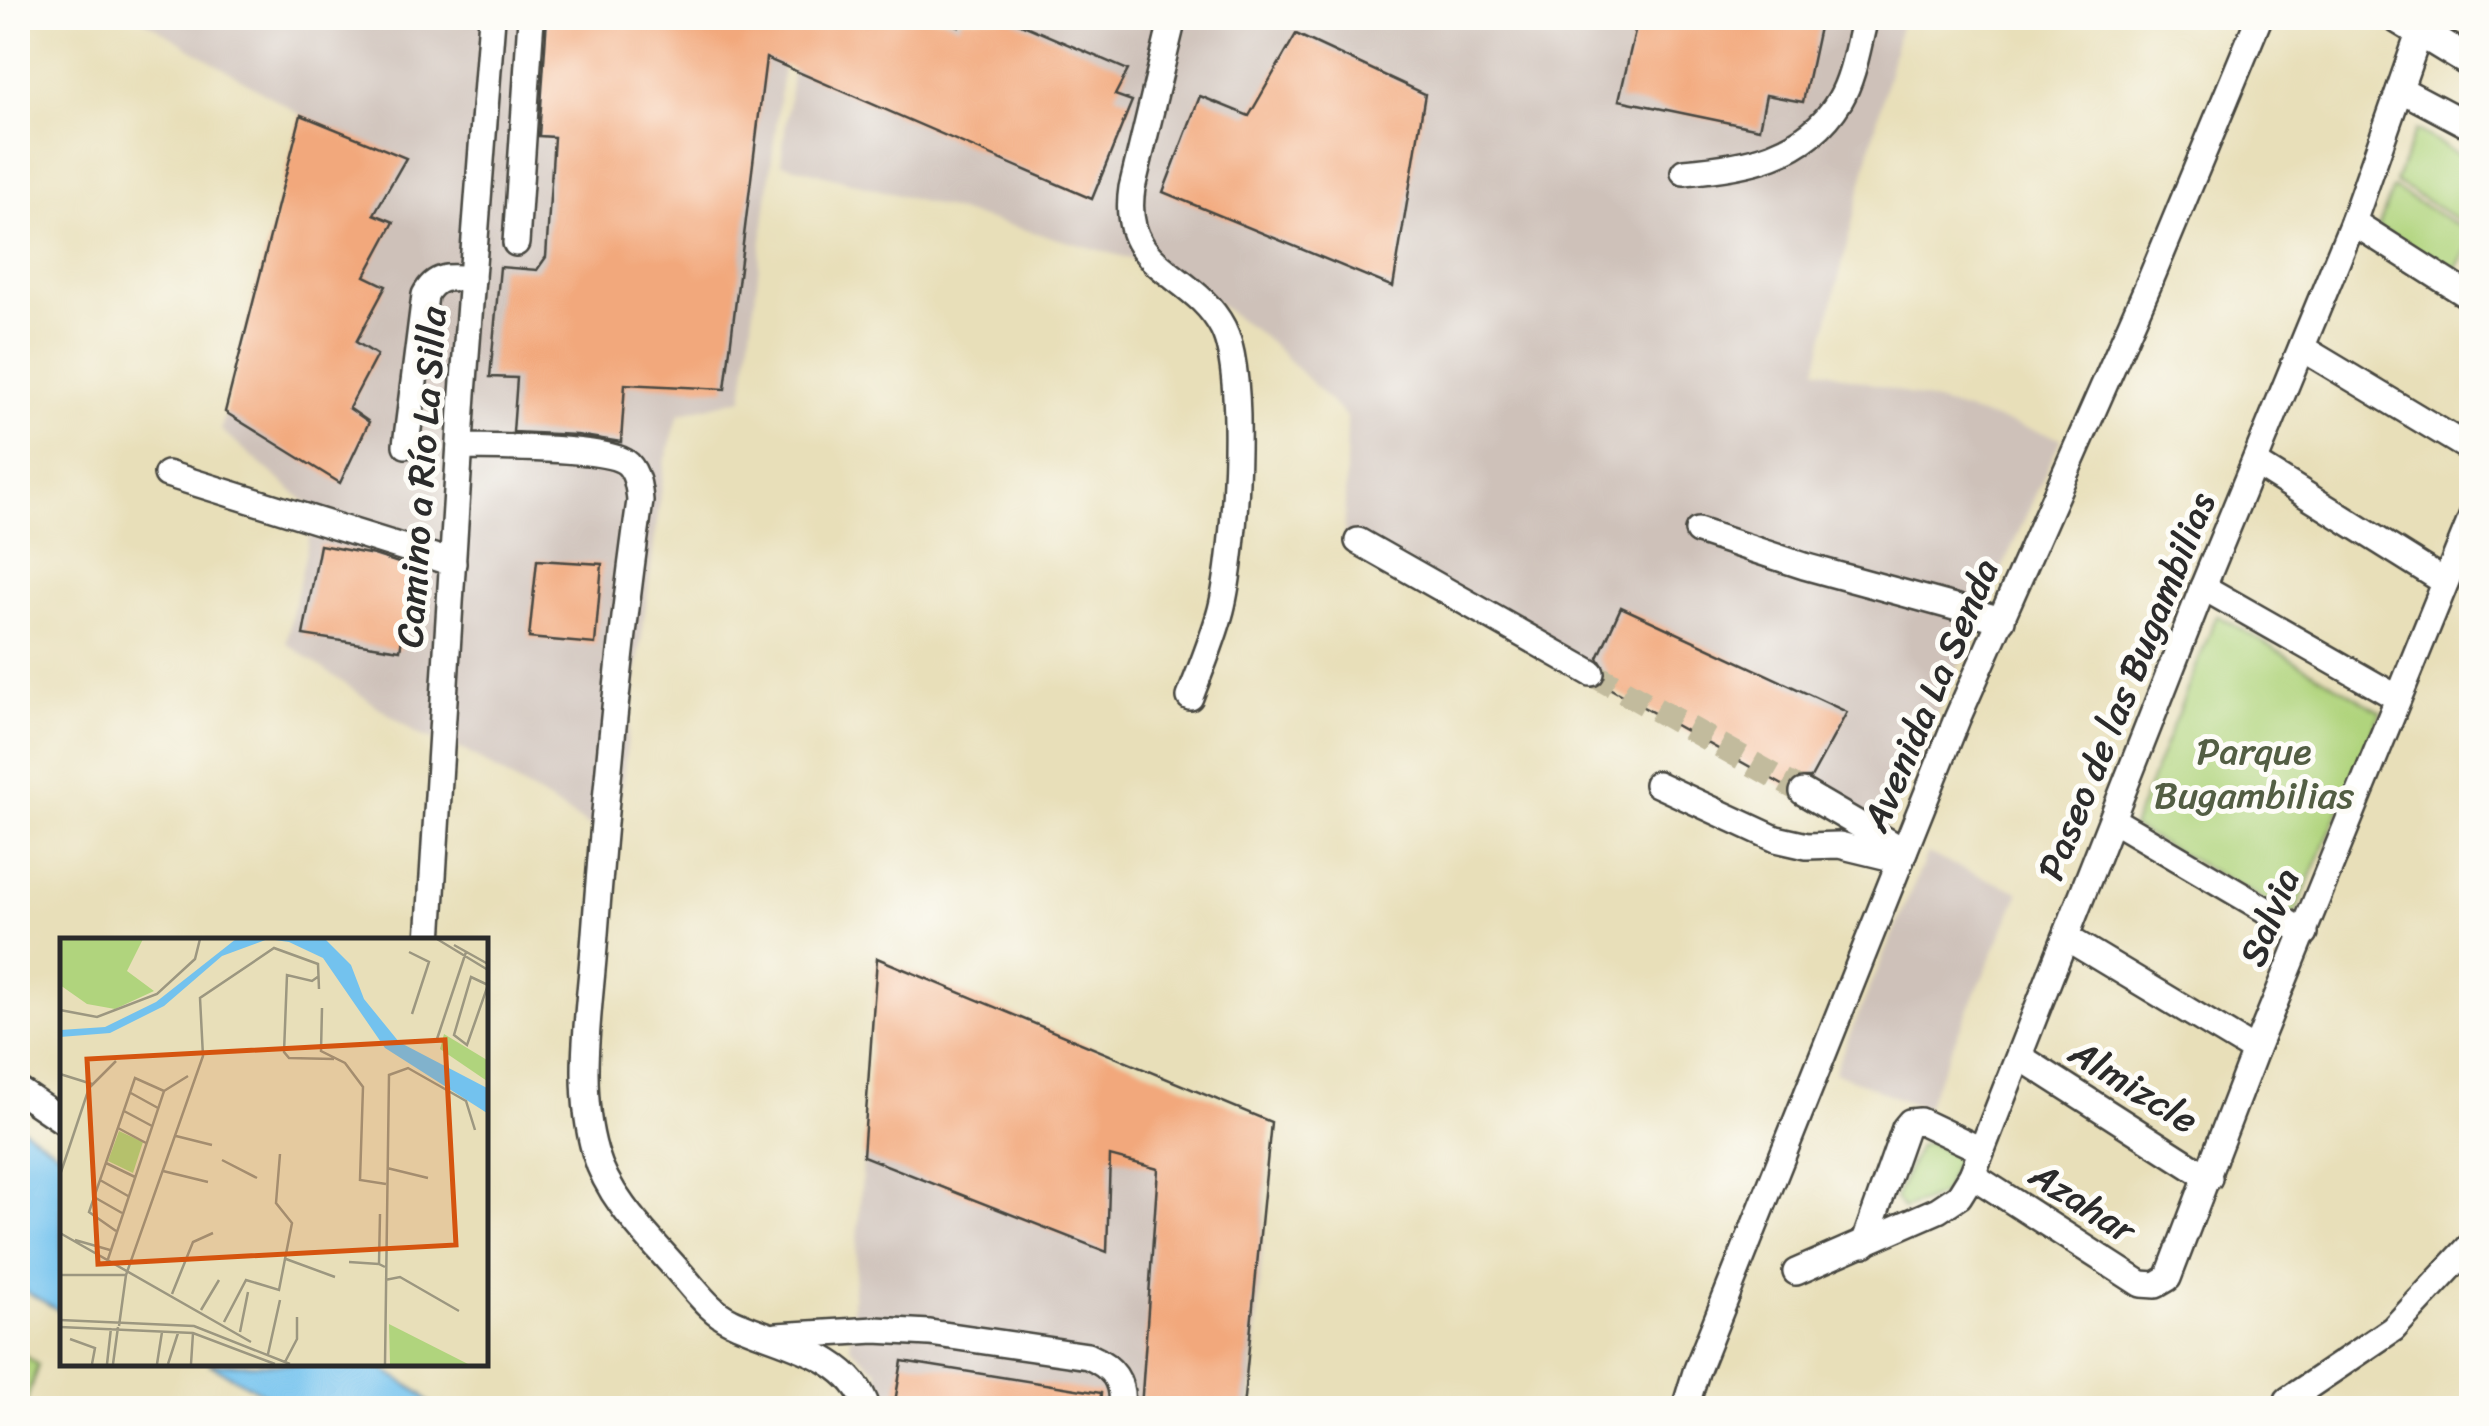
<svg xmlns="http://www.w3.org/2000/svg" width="2489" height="1426" font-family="Sriracha,sans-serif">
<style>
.industrial{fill:#cec1b9}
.green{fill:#b0d47d;stroke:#6e8054;stroke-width:2.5}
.water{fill:#73c2ee;stroke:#4f768c;stroke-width:2.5}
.building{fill:#f2a87b}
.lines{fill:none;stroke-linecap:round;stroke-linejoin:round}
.minor-tunnel{stroke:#c2bb9d;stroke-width:25;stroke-dasharray:25 12;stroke-linecap:butt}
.minor-casing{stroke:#474640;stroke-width:30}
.major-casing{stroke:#474640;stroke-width:35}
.minor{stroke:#fff;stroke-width:25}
.major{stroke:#fff;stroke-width:30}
.labels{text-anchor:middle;stroke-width:10;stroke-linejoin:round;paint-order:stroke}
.street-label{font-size:38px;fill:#2b2b2b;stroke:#fdfcf7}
.park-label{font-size:38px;fill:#535e44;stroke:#fdfcf7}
.inset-road{fill:none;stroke:#9c9780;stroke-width:2.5}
.view{fill:#d5540f;fill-opacity:0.15;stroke:#d5540f;stroke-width:5}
.inset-edge{fill:none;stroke:#2b2b2b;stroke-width:5}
</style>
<rect width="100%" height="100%" fill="#fdfcf7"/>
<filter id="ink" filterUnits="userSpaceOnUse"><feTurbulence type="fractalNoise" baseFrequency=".01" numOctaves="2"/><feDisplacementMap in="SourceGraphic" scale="20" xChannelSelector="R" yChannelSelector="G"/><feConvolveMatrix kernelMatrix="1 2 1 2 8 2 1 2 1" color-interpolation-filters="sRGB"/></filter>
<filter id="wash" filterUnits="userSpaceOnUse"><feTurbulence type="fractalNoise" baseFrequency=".0048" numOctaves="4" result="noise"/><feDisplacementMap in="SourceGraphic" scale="40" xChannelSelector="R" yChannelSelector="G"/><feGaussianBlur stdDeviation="2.25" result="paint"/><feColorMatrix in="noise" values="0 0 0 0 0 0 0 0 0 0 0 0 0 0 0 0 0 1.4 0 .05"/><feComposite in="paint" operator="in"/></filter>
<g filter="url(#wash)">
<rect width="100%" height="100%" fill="#e8dfb9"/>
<!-- industrial -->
<g class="industrial">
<polygon points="140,18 789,18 743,398 679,414 665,463 614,841 465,751 419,735 286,643 315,510 221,430 301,115"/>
<polygon points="799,18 1902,18 1817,368 2061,438 1880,840 1344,539 1347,418 1269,341 1172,270 781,163"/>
<polygon points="1927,854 2020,892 1925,1109 1834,1072"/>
<polygon points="877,958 1271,1122 1251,1408 874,1408 878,1371 850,1347"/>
</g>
<!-- green -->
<g class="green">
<polygon points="2416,130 2471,162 2471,228 2395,182"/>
<polygon points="2393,188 2471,233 2471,243 2453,273 2378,228"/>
<polygon points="2217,615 2381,712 2294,916 2132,827"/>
<polygon points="1929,1142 1957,1158 1943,1194 1904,1209 1895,1198 1919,1146"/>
<polygon points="18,1350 38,1365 24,1408 18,1408"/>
</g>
<!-- water -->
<g class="water">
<polygon points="18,1125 62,1155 62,1312 18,1287"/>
<polygon points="209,1364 376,1364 423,1395 433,1408 290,1408"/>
</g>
<g id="blocks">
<!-- building -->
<g class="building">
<polygon points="547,18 941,18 959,26 963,18 1007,18 1128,70 1115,95 1132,101 1092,199 766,58 725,389 625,384 621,442 577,435 513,432 517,378 490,377 500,267 537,270 546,257 554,137 539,136"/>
<polygon points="1638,18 1821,18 1803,102 1766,95 1759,129 1619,100"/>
<polygon points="1296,34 1425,94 1393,287 1163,192 1200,96 1249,116"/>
<polygon points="301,115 406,158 374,214 394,222 365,276 386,286 356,342 377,355 349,408 369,422 340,483 225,412"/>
<polygon points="320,545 374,555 414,568 400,650 303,635"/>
<polygon points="537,560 602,564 595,644 529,638"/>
<polygon points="1621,607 1847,712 1811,778 1796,778 1788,788 1602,684 1607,672 1598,658"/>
<polygon points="877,958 1271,1122 1243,1408 1141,1408 1158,1169 1110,1156 1107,1252 863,1156"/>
<polygon points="902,1361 1101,1393 1100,1408 894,1408"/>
</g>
</g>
</g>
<g filter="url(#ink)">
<use href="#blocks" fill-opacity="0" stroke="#474640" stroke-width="2.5"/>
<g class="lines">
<!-- minor-tunnel -->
<polyline class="minor-tunnel" points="1591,673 1803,792"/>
<!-- minor casing -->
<g class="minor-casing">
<g id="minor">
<path d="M1173,18L1132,188C1119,271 1193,270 1223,328C1248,377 1235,555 1221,610C1213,640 1201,668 1190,697"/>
<polyline points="2400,89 2472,127"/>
<path d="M1684,172C1744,167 1806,157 1840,100C1854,76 1858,44 1865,18"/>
<polyline points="2353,222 2472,298"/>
<polyline points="516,243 531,18"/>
<polyline points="2302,348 2472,450"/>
<path d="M406,445L425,295C436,274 451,277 472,279"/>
<path d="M461,447C491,448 610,446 628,464C637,473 639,488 640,501C619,649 605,798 594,947C589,1014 576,1087 595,1152C609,1202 654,1242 687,1281C700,1296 713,1313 731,1321C777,1343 851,1353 867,1408"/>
<polyline points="2255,463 2445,582"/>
<polyline points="167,474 453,563"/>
<polyline points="1698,531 1804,566 2002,620"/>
<polyline points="1358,541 1591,673"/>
<polyline points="2203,587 2396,697"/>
<polyline points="1657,784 1776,839 1807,846 1839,845 1901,860"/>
<polyline points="1803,792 1904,851"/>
<polyline points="2113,820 2305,933"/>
<polyline points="2067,938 2255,1051"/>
<polyline points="429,941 463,394 492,18"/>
<polyline points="2020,1057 2209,1178"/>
<polyline points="18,1090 62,1120"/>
<polyline points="1972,1175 2141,1284 2156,1285 2168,1278 2255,1051 2472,517"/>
<polyline points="1864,1244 1905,1128 1910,1122 1920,1121 1981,1150"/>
<polyline points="1796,1272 1938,1210 1959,1196 1972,1175 2203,587 2353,222 2420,31"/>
<path d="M777,1336L875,1330L930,1333L1088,1356C1113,1367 1124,1381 1121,1408"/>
<polyline points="2288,1400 2393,1329 2472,1244"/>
<polyline points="1685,1408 1696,1372 1957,719 2150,281 2259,18"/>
</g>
</g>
<!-- major casing -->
<g class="major-casing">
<polyline id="major" points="2398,18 2472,63"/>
</g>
<!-- minor -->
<use href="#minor" class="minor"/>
<!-- major -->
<use href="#major" class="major"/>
</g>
</g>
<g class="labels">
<!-- street labels -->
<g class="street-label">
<text transform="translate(421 477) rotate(-86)" y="13">Camino a Río La Silla</text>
<text transform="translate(2126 686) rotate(-68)" y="13">Paseo de las Bugambilias</text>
<text transform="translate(1930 695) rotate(-67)" y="13">Avenida La Senda</text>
<text transform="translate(2269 917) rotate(-68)" y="13">Salvia</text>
<text transform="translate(2134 1086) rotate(32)" y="13">Almizcle</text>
<text transform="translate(2083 1202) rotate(33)" y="13">Azahar</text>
</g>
<!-- park labels -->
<g class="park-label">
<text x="2254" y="764">Parque<tspan x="2254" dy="44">Bugambilias</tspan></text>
</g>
</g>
<!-- overview -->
<g transform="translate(60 938)">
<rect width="428" height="428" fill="#e8dfb9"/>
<path d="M0,1H83L67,33L94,53L55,71L27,66L0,47ZM384,96L427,122V143L380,111ZM59,193L83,204L73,235L48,223ZM329,386L408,426H330Z" fill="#b0d47d"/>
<path d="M176,1H265L291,27L304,61L339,104L427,150V175L325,110L263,20L229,4L208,1L162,18L104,68L50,95L0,99V92L45,89L96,64Z" fill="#73c2ee"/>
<path class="inset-road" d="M377,1L428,32M394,7L428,26M349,14L369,24L352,76M259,38L252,43L227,37L224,114L229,120L274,121M411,39L428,47L407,107L394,97ZM262,70L261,113L285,125L303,149L300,242L326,246M0,72L37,79L97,56L135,21L140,1M377,101L406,14M0,136L32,146M69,154L98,170M64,173L92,188M58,190L86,205M116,198L152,207M162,222L197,240M46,225L75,239M327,230L368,240M103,233L148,244M0,237L29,150L56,123M40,242L68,258M34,259L62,275M320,276L319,326L325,329M56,293L29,274L75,140L104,153M0,295L191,404M15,302L50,312M48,321L104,153L128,138M226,321L275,339M289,324L319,326M0,337H66M325,342L340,339L399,373M112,356L133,304L153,295M141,372L159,342M0,382L134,388L230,426M164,384L186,342L219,352L232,285L216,265L220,216M59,388L66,337L143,118L140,60L214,10L258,26L259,51M0,389L133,395L215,426M180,394L188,354M10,401L35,410L32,426M208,416L220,362M225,424L237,401V379M47,426L51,390M53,426L58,389M97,426L102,394M108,426L118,395M131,426L133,395M325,426L329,137L348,130L406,163L415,192"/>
<path class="view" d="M385,102L396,307L38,326L27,121Z"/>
<rect width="428" height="428" class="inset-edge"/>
</g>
<!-- margin -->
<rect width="2489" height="1426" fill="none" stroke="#fdfcf7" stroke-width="60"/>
</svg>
